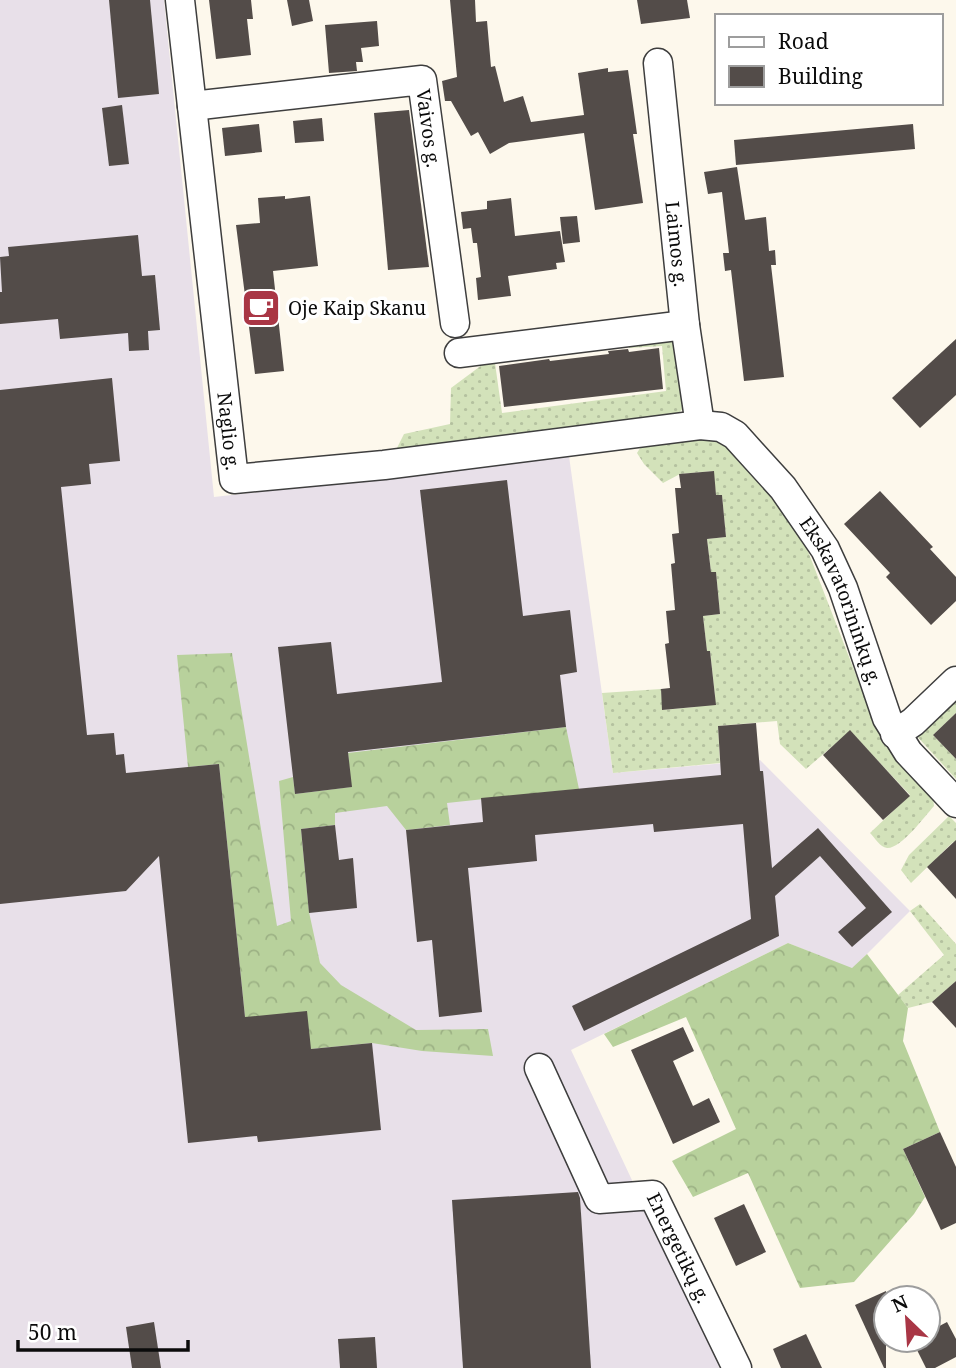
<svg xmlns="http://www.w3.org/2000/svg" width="956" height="1368" font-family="'Noto Serif',serif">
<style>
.industrial{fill:#e8e0e9}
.grass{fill:url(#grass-dots)}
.forest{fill:url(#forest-crowns)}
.building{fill:#534c49}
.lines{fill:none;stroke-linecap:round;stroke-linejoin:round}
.minor-casing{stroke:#3e3e3e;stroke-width:31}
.minor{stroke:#fff;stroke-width:28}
.labels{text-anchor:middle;stroke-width:7;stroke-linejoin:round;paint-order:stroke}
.street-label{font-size:19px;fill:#0b0b0b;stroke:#fff}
.poi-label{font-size:19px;fill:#0b0b0b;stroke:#fff;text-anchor:start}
</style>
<defs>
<pattern id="grass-dots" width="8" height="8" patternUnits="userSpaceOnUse" patternTransform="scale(1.75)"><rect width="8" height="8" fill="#d3e2ba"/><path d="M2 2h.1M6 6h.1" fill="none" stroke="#b4c19f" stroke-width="1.8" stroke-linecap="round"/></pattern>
<pattern id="forest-crowns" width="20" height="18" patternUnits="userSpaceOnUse" patternTransform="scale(1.75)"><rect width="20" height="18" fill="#b8d19c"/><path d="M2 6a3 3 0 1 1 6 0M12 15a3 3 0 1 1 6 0" fill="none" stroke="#9db285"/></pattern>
</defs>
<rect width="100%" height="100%" fill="#fdf8ec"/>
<!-- industrial -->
<polygon class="industrial" points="0,0 164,0 214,497 569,456 613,773 760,760 910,911 852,969 788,943 571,1050 720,1368 0,1368"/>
<!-- grass -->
<g class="grass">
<polygon points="672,337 685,406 677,415 395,452 404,434 450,424 451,388 494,356 502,413 666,391 662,346 629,348 628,339"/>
<path d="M704,436L722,440L744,457L804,541L882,742L933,797L934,806C925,816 901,849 887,848C880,847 875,838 870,833L910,795L850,731L806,769L780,744L777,721L718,726L720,763L613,773L602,693L661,689L663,710L695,707L715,696L710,651H707L703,616L720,614L716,572H711L707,539L726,537L722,495H716L713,471L680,474L663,483L644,464L637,453L642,445Z"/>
<polygon points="956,693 956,713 933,735 956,759 956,779 914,733"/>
<polygon points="949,816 956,823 956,845 953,842 911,883 901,870 909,855"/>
<polygon points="920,904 956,944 956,981 932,1002 908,1008 898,995 944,955 910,911"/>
</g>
<!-- forest -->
<g class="forest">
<polygon points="232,653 277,926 291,921 279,781 293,777 295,794 351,787 348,753 566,727 579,789 447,803 450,825 406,830 387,806 335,813 335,825 301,829 309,912 320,963 341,985 416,1030 488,1029 493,1056 422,1051 372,1043 311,1049 245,1017 219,764 188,767 177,655"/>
<polygon points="788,943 852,968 867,954 908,1008 903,1041 940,1132 903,1149 925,1197 914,1214 854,1282 800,1288 748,1173 693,1197 672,1161 736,1129 686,1017 613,1047 604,1034"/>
</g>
<!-- building -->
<g class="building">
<polygon points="109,0 150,0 159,94 118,98"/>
<polygon points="209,0 251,0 253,19 247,19 251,55 216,59"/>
<polygon points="287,0 309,0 313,21 292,26"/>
<polygon points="450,0 475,0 476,22 487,21 491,67 495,66 504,102 523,96 531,122 584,115 578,73 608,68 608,72 628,70 637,134 633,134 643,203 595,210 584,133 509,143 490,154 478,132 471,136 451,101 445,101 442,81 457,77"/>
<polygon points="637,0 687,0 690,18 641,24"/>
<polygon points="377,21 379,46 361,48 363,62 356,62 357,71 329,73 325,25"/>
<polygon points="122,105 129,164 109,166 102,108"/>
<polygon points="409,110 429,267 388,270 374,113"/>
<polygon points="322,118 324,141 295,143 293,121"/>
<polygon points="259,124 262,152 225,156 222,128"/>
<polygon points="913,124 915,149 736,165 734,140"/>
<polygon points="737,167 745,220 766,217 769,251 775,250 776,265 771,265 784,377 744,381 731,270 725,271 723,253 729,253 722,192 708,194 704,172"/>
<polygon points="285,196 285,199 310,196 318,266 273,271 284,371 255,374 236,225 260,223 258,198"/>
<polygon points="511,198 515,236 560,231 565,262 556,263 557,269 508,276 511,296 478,300 476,278 481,277 477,243 473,243 471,228 463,229 461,212 487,209 487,201"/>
<polygon points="577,216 580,242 563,244 560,217"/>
<polygon points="138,235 142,276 155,275 160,330 148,331 149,350 129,351 128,333 60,339 58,319 0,324 0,292 2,292 0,257 9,256 8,247"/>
<polygon points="956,339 956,395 920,428 892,398"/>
<polygon points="659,348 663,389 504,407 499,366 549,359 550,361 609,354 608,351 628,349 629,352"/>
<polygon points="112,378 120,461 89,464 91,484 61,487 87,735 114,733 116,755 124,754 126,773 219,764 245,1017 307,1011 311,1049 372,1043 381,1130 258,1142 257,1136 188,1143 159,856 126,891 0,904 0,390"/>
<polygon points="714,471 716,495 722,495 726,537 707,539 711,572 716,572 720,614 703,616 707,651 710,651 716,705 662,710 661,689 670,688 665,644 669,643 666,611 675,610 671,564 675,563 672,534 679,533 675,488 681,488 679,474"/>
<polygon points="507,480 523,616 570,610 577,672 560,675 566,727 348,752 352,787 295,794 278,647 331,642 337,694 442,682 420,490"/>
<polygon points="880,491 933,547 930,549 956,577 956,601 931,625 886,577 890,573 844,524"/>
<polygon points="956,713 956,759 933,735"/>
<polygon points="756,723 760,771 763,771 772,868 818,828 892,912 852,947 838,932 866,908 820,856 775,896 779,936 584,1031 572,1006 751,919 743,824 654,832 653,824 535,835 537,861 468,868 482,1012 439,1017 432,940 417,942 406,830 483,822 481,798 721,775 718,726"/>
<polygon points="850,730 910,796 883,820 823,755"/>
<polygon points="335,825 339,860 353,858 357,908 309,913 301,829"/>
<polygon points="956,840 956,899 927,867"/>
<polygon points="956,981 956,1028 932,1002"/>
<polygon points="683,1027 694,1051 673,1061 693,1106 709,1098 720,1122 673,1144 631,1050"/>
<polygon points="940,1132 956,1167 956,1223 941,1230 903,1149"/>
<polygon points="578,1192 580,1198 591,1368 463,1368 452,1200"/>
<polygon points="744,1204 766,1252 736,1266 714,1218"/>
<polygon points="886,1291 886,1368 884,1368 855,1305"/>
<polygon points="154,1322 161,1368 132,1368 126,1327"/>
<polygon points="947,1322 956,1339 956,1357 935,1368 926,1368 912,1340 928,1340 928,1332"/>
<polygon points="806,1334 822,1368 781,1368 773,1349"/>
<polygon points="375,1337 377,1368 340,1368 338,1339"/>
</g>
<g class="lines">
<!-- minor casing -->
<g class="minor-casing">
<g id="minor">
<path id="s1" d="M180,0L234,479L384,465L700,425L721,427L735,435L783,488L825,549L843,588L887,718L908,752L956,803"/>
<path id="s2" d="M658,63L685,325L700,425"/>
<path id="s3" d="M192,106L422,80L455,323"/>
<polyline points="459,353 685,325"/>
<polyline points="895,734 913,722 956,681"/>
<path id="s4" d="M539,1068L599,1199L653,1195L737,1368"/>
</g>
</g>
<!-- minor -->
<use href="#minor" class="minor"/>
</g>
<!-- icons -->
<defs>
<g id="cafe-square" transform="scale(2.0125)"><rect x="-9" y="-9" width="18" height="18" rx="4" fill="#a93645" stroke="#fff"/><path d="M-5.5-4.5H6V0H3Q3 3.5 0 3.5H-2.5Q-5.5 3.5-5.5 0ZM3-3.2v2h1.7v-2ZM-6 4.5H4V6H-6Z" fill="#fff"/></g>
</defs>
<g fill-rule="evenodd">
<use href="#cafe-square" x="261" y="308"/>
</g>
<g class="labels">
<!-- street labels -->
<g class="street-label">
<text dy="7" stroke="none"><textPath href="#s3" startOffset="280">Vaivos g.</textPath></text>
<text dy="7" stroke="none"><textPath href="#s2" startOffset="182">Laimos g.</textPath></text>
<text dy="7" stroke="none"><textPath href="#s1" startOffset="434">Naglio g.</textPath></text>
<text dy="7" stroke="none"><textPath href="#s1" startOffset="1188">Ekskavatorininkų g.</textPath></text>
<text dy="7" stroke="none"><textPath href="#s4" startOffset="257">Energetikų g.</textPath></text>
</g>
<!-- poi labels -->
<g class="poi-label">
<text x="288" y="315">Oje Kaip Skanu</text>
</g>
</g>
<!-- legend -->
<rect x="715" y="14" width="228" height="91" fill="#ffffff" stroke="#9d9d9d" stroke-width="2"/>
<rect x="729" y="37" width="35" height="10" fill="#ffffff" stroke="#9d9d9d" stroke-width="2"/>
<text x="778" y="49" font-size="21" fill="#0b0b0b">Road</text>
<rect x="729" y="66" width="35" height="21" fill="#534c49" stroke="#9d9d9d" stroke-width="2"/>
<text x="778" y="84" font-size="21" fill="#0b0b0b">Building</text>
<!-- north arrow -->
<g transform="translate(907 1319) rotate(335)"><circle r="33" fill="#ffffff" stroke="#9d9d9d" stroke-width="2"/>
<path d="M0-5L12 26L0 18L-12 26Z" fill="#a93645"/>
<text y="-10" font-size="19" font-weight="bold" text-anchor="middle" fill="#0b0b0b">N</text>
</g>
<!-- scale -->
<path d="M18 1340v10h170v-10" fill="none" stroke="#0b0b0b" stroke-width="3.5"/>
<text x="28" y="1340" font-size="21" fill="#0b0b0b" stroke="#ffffff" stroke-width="5" paint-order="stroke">50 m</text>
</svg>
